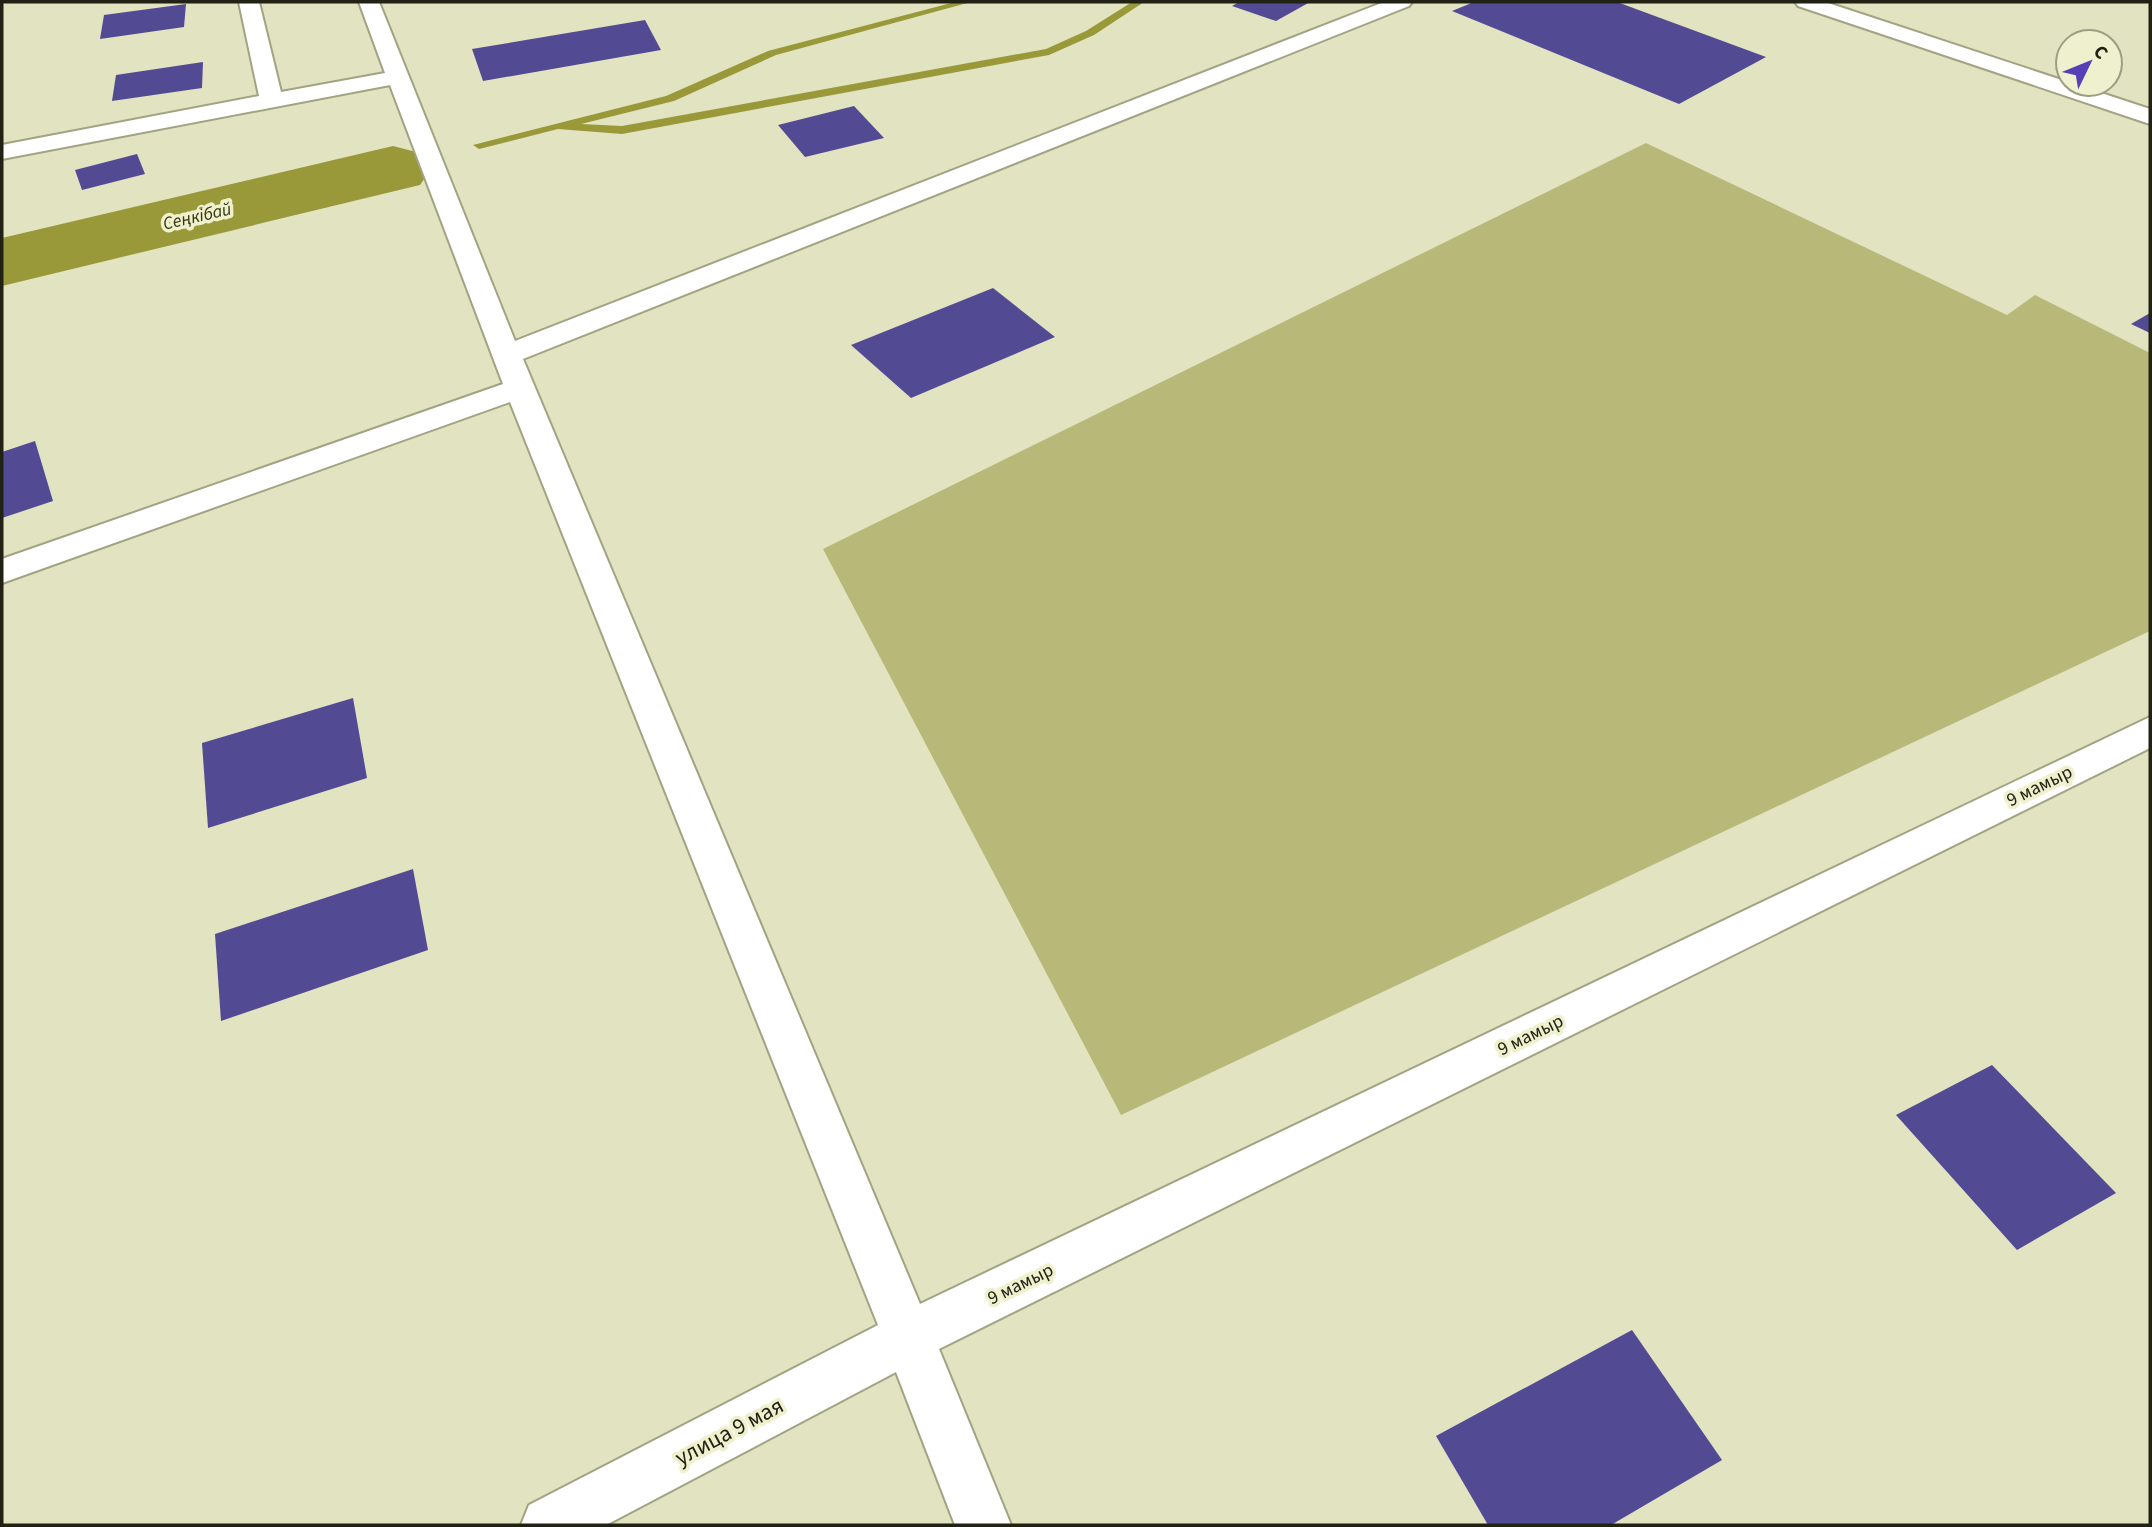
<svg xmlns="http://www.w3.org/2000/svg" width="2152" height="1527" font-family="'Source Sans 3',sans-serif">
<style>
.green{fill:#b8b979}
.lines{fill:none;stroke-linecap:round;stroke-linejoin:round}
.stream{fill:#99993a;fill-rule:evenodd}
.river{fill:#99993a;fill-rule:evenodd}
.building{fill:#534a94}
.minor-casing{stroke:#a2a382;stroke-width:4}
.minor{fill:#fff;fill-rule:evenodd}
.labels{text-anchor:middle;stroke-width:7;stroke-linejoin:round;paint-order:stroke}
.far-water-label{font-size:18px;font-style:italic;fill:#35350d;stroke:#eff0cd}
.street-label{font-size:19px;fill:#212114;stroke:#eff0cd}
.near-street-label{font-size:23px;fill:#212114;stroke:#eff0cd}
</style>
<rect width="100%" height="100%" fill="#e2e3c0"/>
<!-- green -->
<polygon class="green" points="1646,143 2007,315 2035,295 2150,353 2150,631 1121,1115 823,549"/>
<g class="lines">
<!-- stream -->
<polygon class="stream" points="955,2 971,2 776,55 674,101 581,124 622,126 1046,49 1086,31 1132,2 1144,2 1094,35 1049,55 622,134 558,129 479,149 473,145 666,96 768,51"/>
<!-- river -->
<polygon class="river" points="393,146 420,153 431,169 420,185 2,286 2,238"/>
</g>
<!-- building -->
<g class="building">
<polygon points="1239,2 1310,2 1276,21 1232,6"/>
<polygon points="1474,2 1617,2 1766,57 1679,104 1452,11"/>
<polygon points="186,4 184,27 100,39 104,15"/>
<polygon points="645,20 661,50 483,81 472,49"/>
<polygon points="203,62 202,88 112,101 116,75"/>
<polygon points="854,106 884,138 805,157 778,125"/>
<polygon points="137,154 145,174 82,190 75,170"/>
<polygon points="993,288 1055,337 911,398 851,345"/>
<polygon points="2150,313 2150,333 2131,324"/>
<polygon points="35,441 53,501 2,518 2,452"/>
<polygon points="353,698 367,778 208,828 202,743"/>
<polygon points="413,869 428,950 221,1021 215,934"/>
<polygon points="1992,1065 2116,1193 2017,1250 1896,1115"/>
<polygon points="1632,1330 1722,1460 1611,1525 1488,1525 1436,1436"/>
</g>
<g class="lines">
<!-- minor casing -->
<g class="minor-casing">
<g id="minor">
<polygon points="239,2 259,2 281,92 385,73 359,2 379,2 515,341 1384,2 1412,2 1409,6 523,359 920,1304 2150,717 2150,748 939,1349 1011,1525 955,1525 896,1372 606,1525 521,1525 529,1505 878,1325 510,402 2,583 2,559 503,384 390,85 2,159 2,145 259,96"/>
<polygon points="1795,2 1825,2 2150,109 2150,124 1798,6"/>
</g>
</g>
<!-- minor -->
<use href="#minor" class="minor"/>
</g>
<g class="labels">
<!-- far-water labels -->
<g class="far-water-label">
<text transform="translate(197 216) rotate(-13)" y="6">Сеңкібай</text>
</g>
<!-- street labels -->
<g class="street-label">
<text transform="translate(2039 785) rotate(-26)" y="7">9 мамыр</text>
<text transform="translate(1530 1034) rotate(-26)" y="7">9 мамыр</text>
<text transform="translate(1020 1283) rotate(-26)" y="7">9 мамыр</text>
</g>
<!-- near-street labels -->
<g class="near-street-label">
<text transform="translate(729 1431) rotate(-28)" y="8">улица 9 мая</text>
</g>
</g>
<!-- border -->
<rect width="2152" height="1527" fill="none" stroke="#212114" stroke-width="7"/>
<!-- north arrow -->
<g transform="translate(2089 63) rotate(47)"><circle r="33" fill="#eff0cd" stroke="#9d9d83" stroke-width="2"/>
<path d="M0-5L12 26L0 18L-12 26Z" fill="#563fb7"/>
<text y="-10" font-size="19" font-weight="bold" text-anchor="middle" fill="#212114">С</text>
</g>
</svg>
